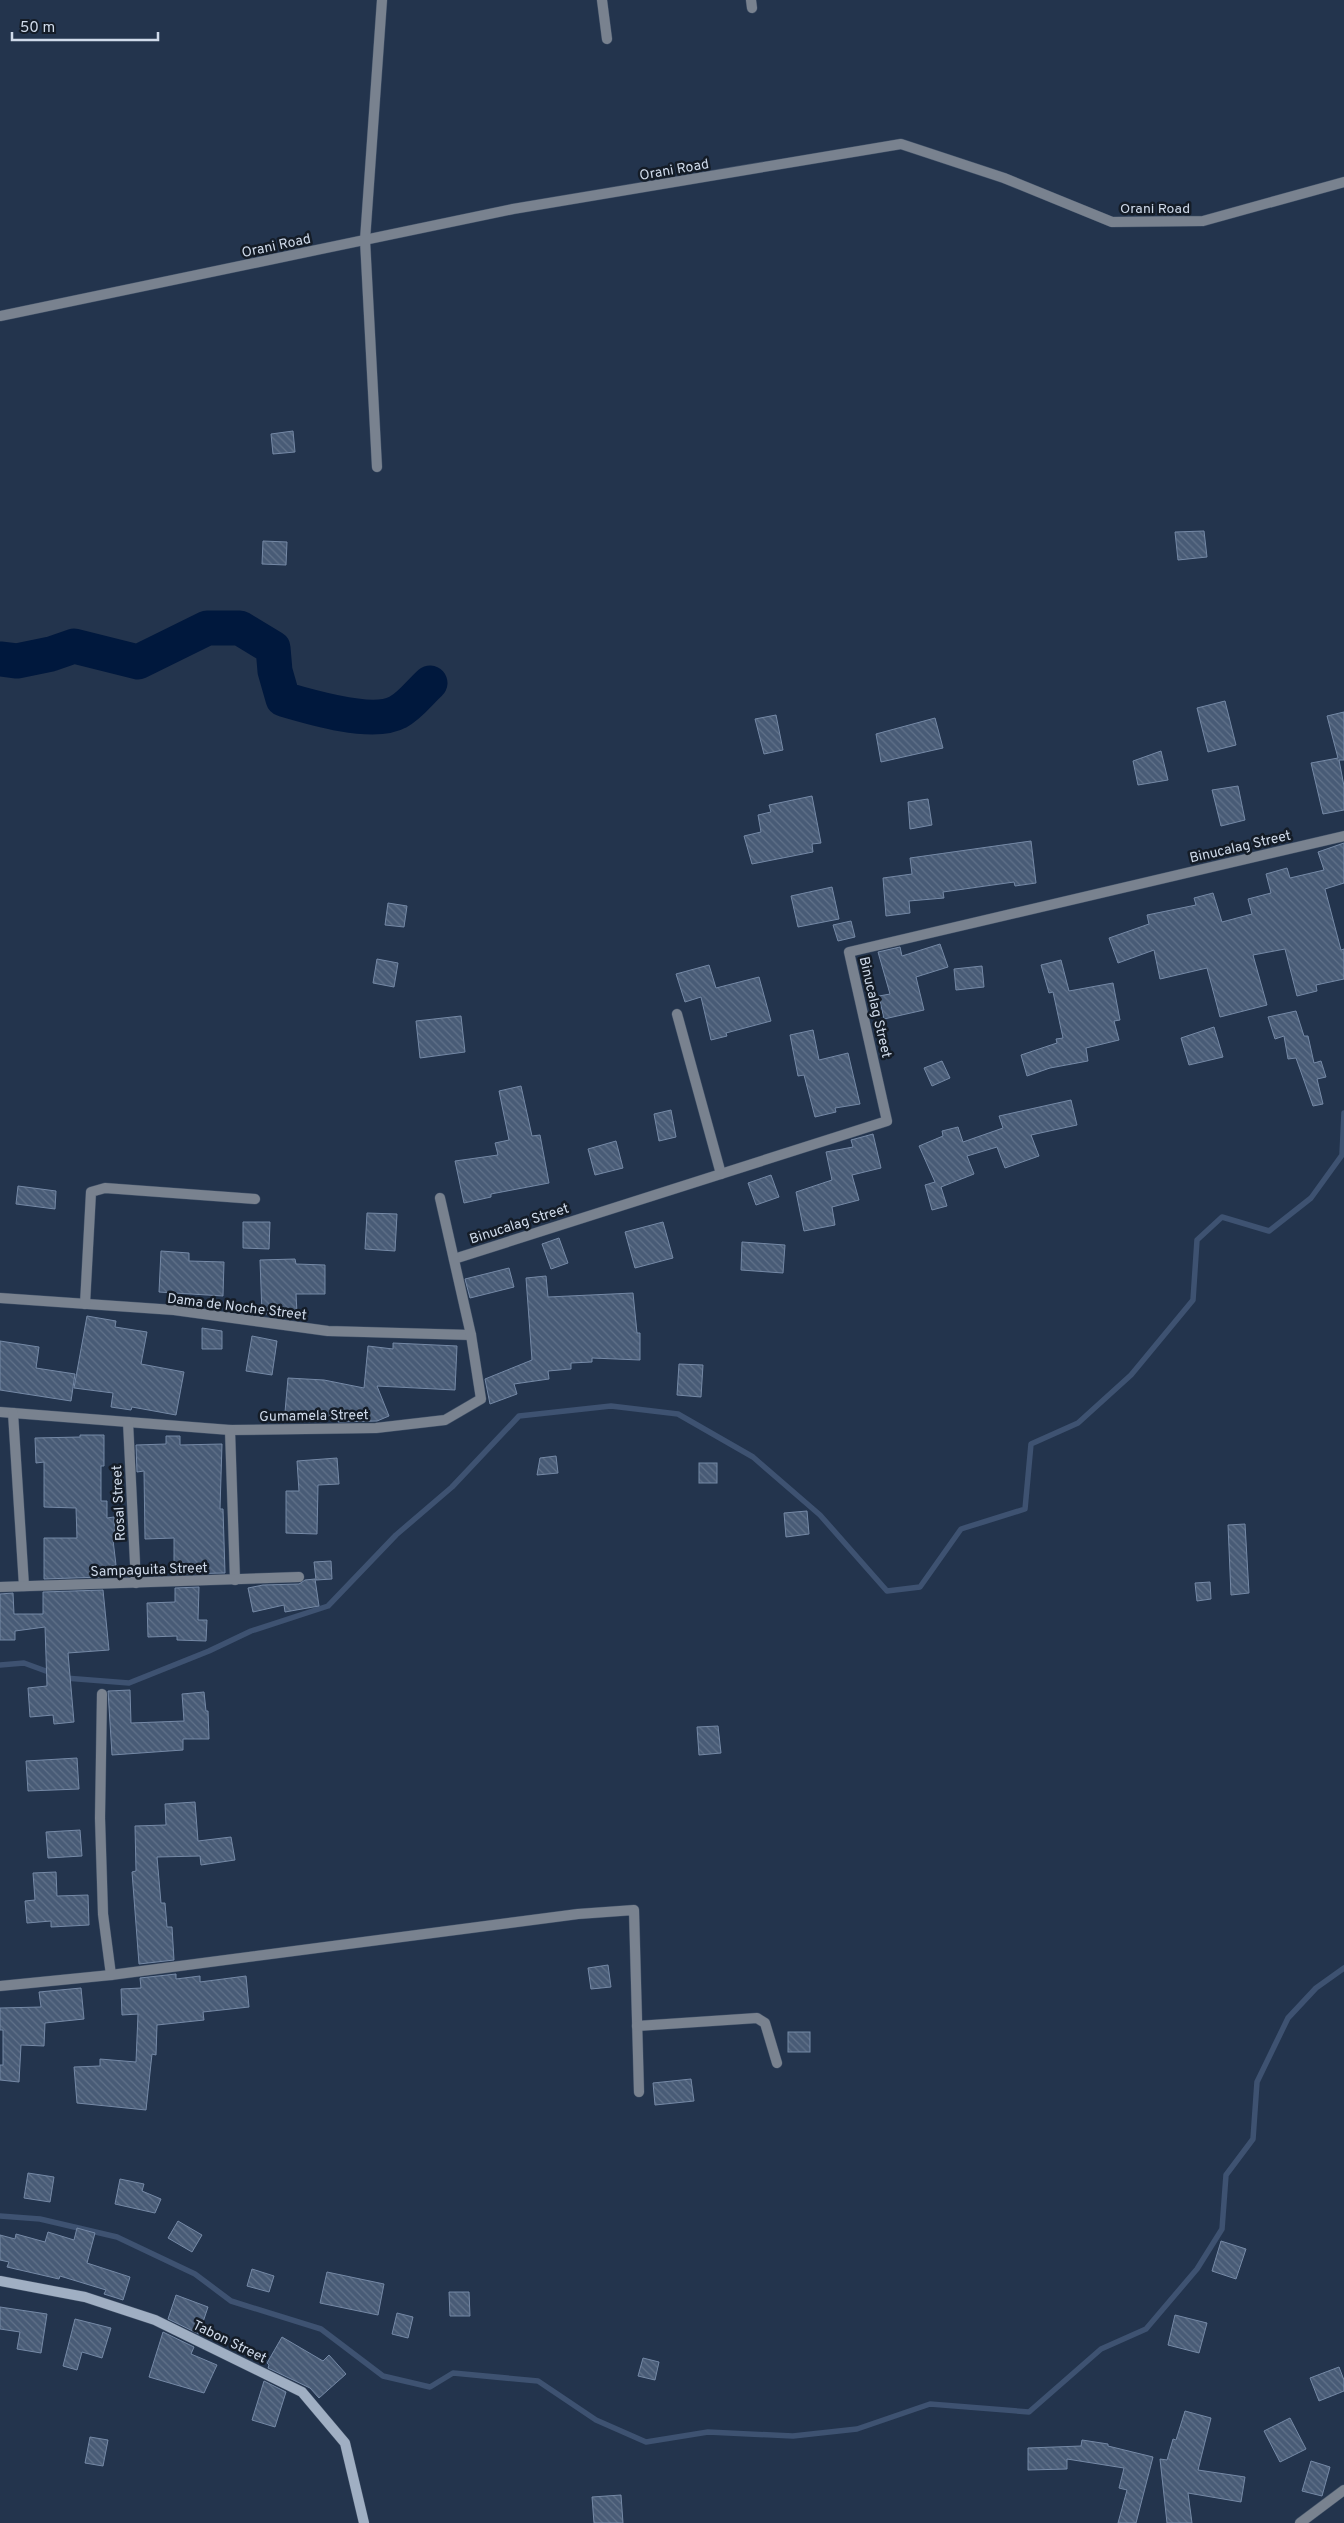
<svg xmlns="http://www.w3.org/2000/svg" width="1344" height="2523" font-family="Overpass,sans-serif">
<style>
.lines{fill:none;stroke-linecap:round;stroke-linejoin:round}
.stream{stroke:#3e5271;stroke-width:5.5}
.river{stroke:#00183d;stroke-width:35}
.building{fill:url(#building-back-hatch);stroke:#7589a6}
.street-casing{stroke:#3f4f66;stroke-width:11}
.secondary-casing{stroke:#3f4f66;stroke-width:11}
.street{stroke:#79828f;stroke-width:10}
.secondary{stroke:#a0afc3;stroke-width:10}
.labels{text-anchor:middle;stroke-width:5;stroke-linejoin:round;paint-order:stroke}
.street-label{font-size:14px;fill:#cfdaea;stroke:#141c27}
</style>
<defs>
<pattern id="building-back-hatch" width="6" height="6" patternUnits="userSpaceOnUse" patternTransform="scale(1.25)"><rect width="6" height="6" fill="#485b76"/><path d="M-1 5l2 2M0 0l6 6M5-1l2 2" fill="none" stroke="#61728a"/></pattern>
</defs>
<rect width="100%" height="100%" fill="#23344d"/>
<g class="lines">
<!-- stream -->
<g class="stream">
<polyline points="0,1665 24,1663 54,1674"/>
<polyline points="65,1678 129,1683 209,1651 251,1631 328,1606 396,1535 452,1487 519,1416 611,1406 678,1414 753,1457 820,1515 887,1591 920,1587 961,1529 1025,1509 1031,1444 1078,1423 1131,1375 1193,1300 1197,1240 1222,1217 1269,1231 1311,1198 1342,1155 1344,1113"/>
<polyline points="0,2216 40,2219 117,2237 195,2274 231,2301 321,2329 383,2376 430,2387 453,2373 538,2381 596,2420 646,2442 708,2432 793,2436 857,2429 930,2404 1029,2412 1101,2349 1146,2329 1197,2269 1222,2229 1226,2175 1253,2139 1257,2082 1288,2018 1316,1988 1344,1968"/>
</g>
<!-- river -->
<path class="river" d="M0,659L17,661L51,654L74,646L138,662L207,628H240L273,648L275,671L283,699C310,707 373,726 398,712C410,706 420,692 430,683"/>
</g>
<!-- building -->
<g class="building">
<polygon points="293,431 295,452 273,454 271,434"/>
<polygon points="1204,531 1207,557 1178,560 1175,532"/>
<polygon points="263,541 287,542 286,565 262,564"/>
<polygon points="1225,701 1236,745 1208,752 1197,708"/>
<polygon points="1344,712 1344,760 1339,760 1344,786 1344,810 1323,814 1311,763 1338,758 1327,716"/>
<polygon points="776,715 783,750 764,754 755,719"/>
<polygon points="935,718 943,748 881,762 876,734"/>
<polygon points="1161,751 1168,780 1138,785 1133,761"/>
<polygon points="1238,786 1245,820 1221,826 1212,790"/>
<polygon points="812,796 821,843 812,844 813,852 752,864 744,836 761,832 758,815 771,812 769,805"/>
<polygon points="928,799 932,825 910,829 908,802"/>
<polygon points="1031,841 1036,883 1015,886 1014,882 943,892 944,898 909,901 910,913 886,916 883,878 912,874 910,858"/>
<polygon points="1344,843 1344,883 1325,889 1341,950 1344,949 1344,979 1316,985 1317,991 1297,996 1285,949 1253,955 1267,1005 1220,1017 1207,968 1160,979 1154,950 1118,963 1109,938 1149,924 1147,915 1196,905 1194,898 1213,893 1222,922 1252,914 1248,899 1271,893 1266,874 1287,868 1290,878 1324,870 1318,852"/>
<polygon points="832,887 839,919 798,927 791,896"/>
<polygon points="388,903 407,906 404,927 385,925"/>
<polygon points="851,921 855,937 838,941 833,925"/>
<polygon points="940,944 948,967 916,977 924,1010 884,1019 879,996 890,994 878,952 900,947 902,956"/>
<polygon points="377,959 398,963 394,987 373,983"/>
<polygon points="1061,960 1069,991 1113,983 1120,1020 1114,1021 1119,1040 1086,1048 1088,1061 1050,1068 1027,1076 1021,1055 1057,1043 1056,1039 1063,1038 1053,992 1049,993 1041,965"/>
<polygon points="709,965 716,988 759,977 771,1021 726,1033 727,1036 711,1040 701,997 685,1002 676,974"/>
<polygon points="982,966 984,987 956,990 954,969"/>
<polygon points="1296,1011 1304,1036 1308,1036 1314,1063 1321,1061 1326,1077 1317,1079 1323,1104 1313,1106 1296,1058 1288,1059 1284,1036 1275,1039 1268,1017"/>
<polygon points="461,1016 465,1052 420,1058 416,1021"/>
<polygon points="1214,1027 1223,1057 1189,1065 1181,1038"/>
<polygon points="813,1030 819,1060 848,1053 860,1104 835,1108 836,1112 815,1117 804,1075 798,1076 790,1035"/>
<polygon points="942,1061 950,1078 932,1086 924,1068"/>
<polygon points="521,1086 532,1136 540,1135 549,1183 491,1194 491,1197 464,1203 455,1161 498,1155 495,1143 509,1140 499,1091"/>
<polygon points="1071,1100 1077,1125 1031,1135 1039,1156 1005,1168 997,1147 967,1156 974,1174 941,1187 947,1206 932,1210 925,1185 935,1182 919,1146 943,1136 942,1131 958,1127 963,1142 1003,1128 999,1116"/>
<polygon points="671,1110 676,1137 659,1141 654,1114"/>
<polygon points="873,1134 881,1168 852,1175 859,1200 832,1207 835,1225 804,1231 796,1192 832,1180 826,1152 853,1147 851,1140"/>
<polygon points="616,1141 623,1168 595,1175 588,1149"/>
<polygon points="771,1175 779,1197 756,1205 748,1183"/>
<polygon points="18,1186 56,1191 55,1209 16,1204"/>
<polygon points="367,1213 397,1214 395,1251 365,1249"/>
<polygon points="243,1222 270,1222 269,1249 243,1248"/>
<polygon points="663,1222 673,1258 635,1268 625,1232"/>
<polygon points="559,1238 568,1263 551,1269 542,1244"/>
<polygon points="742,1242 785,1245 783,1273 741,1270"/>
<polygon points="161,1251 189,1253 189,1261 224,1262 223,1296 159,1292"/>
<polygon points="295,1259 296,1264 325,1265 325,1294 296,1294 297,1313 262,1314 260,1260"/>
<polygon points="509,1268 514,1287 470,1298 465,1279"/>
<polygon points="546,1276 548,1297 633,1293 637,1333 640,1333 640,1360 592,1358 592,1362 571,1363 571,1369 548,1371 549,1379 514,1384 517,1394 490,1404 485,1379 532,1360 526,1278"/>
<polygon points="87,1316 116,1321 115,1327 147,1332 141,1364 184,1372 176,1415 132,1407 131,1410 111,1407 113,1393 74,1388"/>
<polygon points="202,1328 222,1331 222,1349 202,1349"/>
<polygon points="252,1336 277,1341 272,1375 246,1371"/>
<polygon points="0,1341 39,1347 36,1368 75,1374 71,1401 0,1390"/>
<polygon points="393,1343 457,1346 455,1390 377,1386 389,1416 377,1421 338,1422 338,1417 285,1412 288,1378 324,1380 364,1388 368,1346 393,1349"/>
<polygon points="679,1364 703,1365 701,1397 677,1395"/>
<polygon points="80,1435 104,1435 104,1466 101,1466 101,1501 107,1501 107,1518 114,1517 115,1540 113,1540 116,1565 102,1568 102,1577 44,1579 44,1538 77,1538 76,1508 44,1507 44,1462 36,1463 35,1438 80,1437"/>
<polygon points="166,1436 180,1436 180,1445 222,1444 220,1509 223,1509 225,1573 174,1574 174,1538 145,1539 144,1471 137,1472 136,1445 166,1444"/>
<polygon points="556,1456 558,1473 537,1475 540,1458"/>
<polygon points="337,1458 339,1484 318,1485 317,1534 286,1533 286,1491 299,1491 297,1461"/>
<rect x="699" y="1463" width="18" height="20"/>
<polygon points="807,1511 809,1534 786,1537 784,1513"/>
<polygon points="1245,1524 1249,1593 1231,1595 1228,1525"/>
<polygon points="331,1561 332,1579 316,1580 314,1562"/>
<polygon points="315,1579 319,1606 285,1612 284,1605 253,1612 248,1588 263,1585 299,1584 305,1580"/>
<polygon points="1210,1582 1211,1599 1197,1601 1195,1583"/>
<polygon points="199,1587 198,1620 207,1620 206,1641 177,1640 177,1636 148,1637 147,1603 175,1602 175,1588"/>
<polygon points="103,1590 109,1650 68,1653 74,1722 54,1724 53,1715 30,1717 28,1688 47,1686 45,1627 15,1631 15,1640 0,1640 0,1594 13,1593 14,1614 43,1614 43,1592"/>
<polygon points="130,1690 131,1723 184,1721 182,1694 204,1692 206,1711 208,1711 209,1739 183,1739 183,1750 112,1755 108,1691"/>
<polygon points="718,1726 721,1753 699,1755 697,1727"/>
<polygon points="77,1758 79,1789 28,1791 26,1761"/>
<polygon points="195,1802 198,1841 231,1837 235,1860 201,1865 200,1856 157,1857 161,1903 165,1903 167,1927 172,1927 174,1960 139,1964 132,1872 136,1871 135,1826 166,1825 165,1804"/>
<polygon points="80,1830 82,1856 48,1858 46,1832"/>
<polygon points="56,1872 57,1896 88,1895 89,1925 51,1927 51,1921 27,1923 25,1901 35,1900 33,1873"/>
<polygon points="608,1965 611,1987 591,1989 588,1968"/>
<polygon points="176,1974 176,1979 200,1976 200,1982 246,1976 249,2007 203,2012 204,2020 157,2025 156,2055 152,2054 146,2110 77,2103 74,2067 100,2066 100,2059 136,2062 138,2014 122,2015 121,1989 141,1988 140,1978"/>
<polygon points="81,1988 84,2019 45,2023 44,2046 21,2045 19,2082 0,2080 0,2065 3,2065 3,2030 0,2030 0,2008 41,2007 39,1992"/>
<rect x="788" y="2032" width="22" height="20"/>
<polygon points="691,2079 694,2101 655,2105 653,2083"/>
<polygon points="28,2173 54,2177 50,2202 24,2198"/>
<polygon points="120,2179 144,2184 142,2191 161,2199 155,2213 115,2204"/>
<polygon points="178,2221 202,2235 192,2252 168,2238"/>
<polygon points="77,2228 95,2233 87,2263 130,2277 123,2300 104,2294 106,2290 60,2276 59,2279 7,2267 9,2262 0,2260 0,2235 15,2239 16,2234 45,2242 48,2232 74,2240"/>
<polygon points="1221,2241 1246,2249 1236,2279 1212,2271"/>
<polygon points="252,2269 274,2276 269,2292 247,2286"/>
<polygon points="327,2272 384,2284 378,2315 320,2303"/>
<polygon points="449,2292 469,2292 470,2316 450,2316"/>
<polygon points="176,2295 208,2307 199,2334 168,2319"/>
<polygon points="0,2307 47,2314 41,2353 17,2349 20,2332 0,2329"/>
<polygon points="397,2313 413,2317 408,2338 392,2334"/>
<polygon points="1175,2315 1207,2323 1199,2353 1168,2345"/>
<polygon points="75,2319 111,2328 102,2358 82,2352 77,2370 63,2366"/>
<polygon points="163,2332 194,2347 191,2354 217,2365 204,2393 149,2377"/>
<polygon points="282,2337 323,2361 329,2355 346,2374 319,2398 310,2388 268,2368 269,2365 267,2363"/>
<polygon points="643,2358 659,2362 655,2380 638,2376"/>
<polygon points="1339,2367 1344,2380 1344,2391 1319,2401 1310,2378"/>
<polygon points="264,2381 286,2392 275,2427 252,2420"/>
<polygon points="1185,2411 1211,2418 1198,2470 1245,2477 1241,2502 1188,2493 1192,2523 1167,2523 1160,2459 1167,2460 1173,2439 1176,2440"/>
<polygon points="1290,2418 1306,2449 1280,2462 1264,2431"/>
<polygon points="90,2437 108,2440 103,2466 85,2463"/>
<polygon points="1082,2440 1108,2444 1108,2446 1153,2457 1136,2523 1118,2523 1127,2490 1119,2488 1124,2468 1067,2459 1067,2469 1028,2470 1028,2448 1081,2446"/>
<polygon points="1311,2461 1330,2467 1322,2496 1302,2491"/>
<polygon points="621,2495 623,2523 594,2523 592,2497"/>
</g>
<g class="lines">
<!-- street casing -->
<g class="street-casing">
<g id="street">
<polyline points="602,0 607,39"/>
<polyline points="751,0 752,8"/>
<polyline points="0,316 513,209 901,144 1004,178 1112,222 1203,221 1344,182"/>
<polyline points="377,467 365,240 382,0"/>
<polyline points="677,1014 721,1174"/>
<polyline points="454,1259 887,1121 849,952 1344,836"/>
<polyline points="0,1298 174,1310 328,1331 471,1335"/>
<polyline points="85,1304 91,1192 105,1188 255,1199"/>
<polyline points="0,1412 230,1430 376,1428 445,1420 481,1399 471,1335 440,1198"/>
<polyline points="13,1413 24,1586"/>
<polyline points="128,1422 136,1583"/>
<polyline points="230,1430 235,1580"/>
<polyline points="0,1587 299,1577"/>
<polyline points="102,1694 100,1818 103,1914 111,1975"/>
<polyline points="0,1986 111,1975 578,1914 634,1910 639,2092"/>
<polyline points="637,2026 757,2018 765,2023 777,2063"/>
<polyline points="1300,2523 1344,2490"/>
</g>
</g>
<!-- secondary casing -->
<g class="secondary-casing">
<polyline id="secondary" points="0,2281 85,2297 155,2320 302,2392 345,2443 364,2523"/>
</g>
<!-- street -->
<use href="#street" class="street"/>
<!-- secondary -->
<use href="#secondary" class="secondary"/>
</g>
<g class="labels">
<!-- street labels -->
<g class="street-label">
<text transform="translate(674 169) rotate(-10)" y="5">Orani Road</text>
<text x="1155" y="213">Orani Road</text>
<text transform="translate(276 245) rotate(-12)" y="5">Orani Road</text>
<text transform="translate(1240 846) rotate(-13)" y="5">Binucalag Street</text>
<text transform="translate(876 1007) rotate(77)" y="5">Binucalag Street</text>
<text transform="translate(519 1223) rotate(-18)" y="5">Binucalag Street</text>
<text transform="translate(237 1306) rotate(7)" y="5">Dama de Noche Street</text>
<text transform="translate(314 1415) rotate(-1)" y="5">Gumamela Street</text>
<text transform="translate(118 1503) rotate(-93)" y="5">Rosal Street</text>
<text transform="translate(149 1569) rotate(-2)" y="5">Sampaguita Street</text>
<text transform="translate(230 2341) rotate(26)" y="5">Tabon Street</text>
</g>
</g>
<!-- scale -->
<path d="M12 32v8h146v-8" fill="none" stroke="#cfdaea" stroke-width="2.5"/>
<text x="20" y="32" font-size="15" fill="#cfdaea" stroke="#141c27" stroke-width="4" paint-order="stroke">50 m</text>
</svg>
